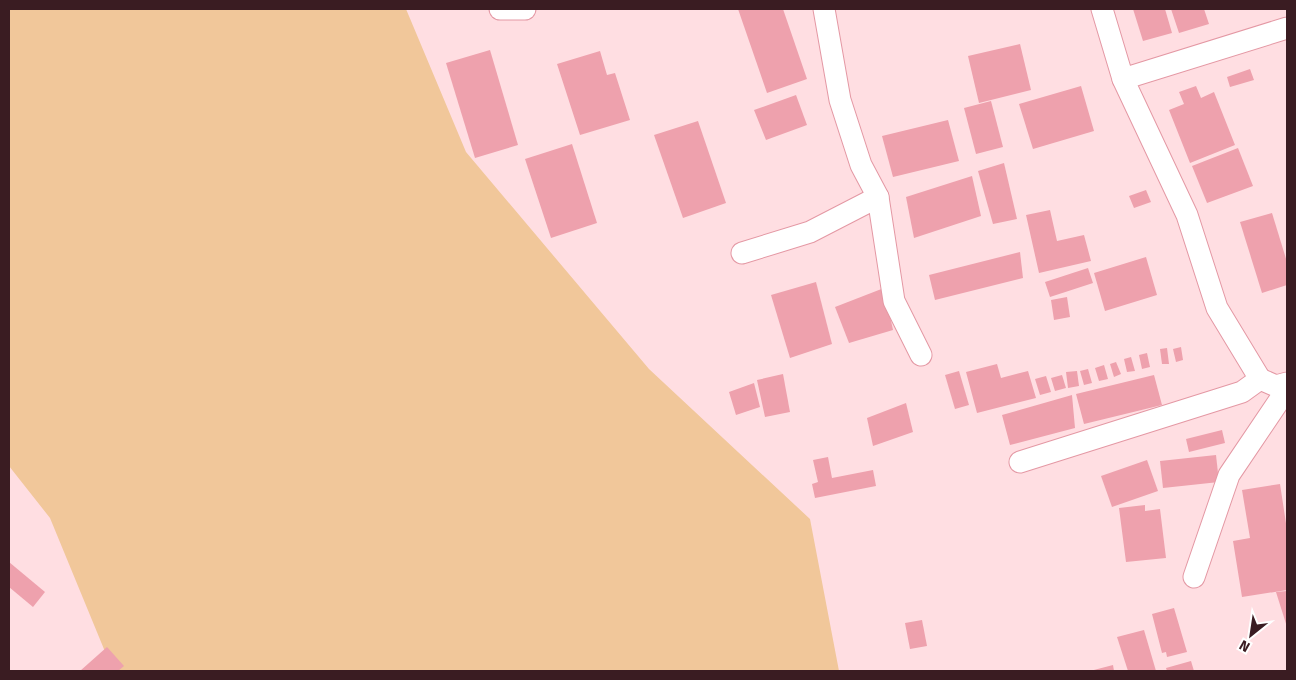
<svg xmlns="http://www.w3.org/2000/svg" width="1296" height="680" font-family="'Fira Sans',sans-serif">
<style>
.green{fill:#f1c79a}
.building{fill:#eea1ad}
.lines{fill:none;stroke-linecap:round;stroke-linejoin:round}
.street-casing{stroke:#e498a4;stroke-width:23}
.street{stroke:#fff;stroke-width:21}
</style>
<rect width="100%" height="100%" fill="#ffdee2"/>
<!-- green -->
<polygon class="green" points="9,9 406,9 466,152 649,369 810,519 839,671 113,671 50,518 9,466"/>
<!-- building -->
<g class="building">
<polygon points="738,9 783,9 807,79 767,93"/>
<polygon points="1133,9 1165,9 1172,33 1143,41"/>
<polygon points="1171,9 1204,9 1209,24 1179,33"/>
<polygon points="1020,44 1031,90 979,103 968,56"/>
<polygon points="490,50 518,145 475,158 446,63"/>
<polygon points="600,51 607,75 615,73 630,120 580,135 557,64"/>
<polygon points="1250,69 1254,80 1230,87 1227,77"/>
<polygon points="1081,86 1094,131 1033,149 1019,104"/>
<polygon points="1196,86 1201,98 1214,92 1235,145 1190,163 1169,110 1184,104 1179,92"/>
<polygon points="796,95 807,125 766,140 754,110"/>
<polygon points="991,101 1003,147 976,154 964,108"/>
<polygon points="948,120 959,161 893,177 882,136"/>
<polygon points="698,121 726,203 683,218 654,135"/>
<polygon points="572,144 597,223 551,238 525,159"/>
<polygon points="1238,148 1253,186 1207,203 1192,166"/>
<polygon points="1004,163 1017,219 993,224 978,171"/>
<polygon points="972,176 981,216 914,238 906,197"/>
<polygon points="1146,190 1151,202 1134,208 1129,196"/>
<polygon points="1050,210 1057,241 1084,235 1091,261 1039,273 1026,215"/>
<polygon points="1272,213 1287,262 1287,285 1262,293 1240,222"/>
<polygon points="1020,252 1023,278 935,300 929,275"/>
<polygon points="1146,257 1157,295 1105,311 1094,273"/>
<polygon points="1088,268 1093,283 1050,297 1045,282"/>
<polygon points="816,282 832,344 790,358 771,295"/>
<polygon points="884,288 893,330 849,343 835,307"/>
<polygon points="1067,297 1070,317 1054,320 1051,300"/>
<polygon points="1181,347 1183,360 1176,362 1173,349"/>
<polygon points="1167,348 1169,364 1162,364 1160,349"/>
<polygon points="1147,353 1150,367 1142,369 1139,355"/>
<polygon points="1131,357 1135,371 1127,372 1124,359"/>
<polygon points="1116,362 1121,374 1114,377 1110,364"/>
<polygon points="997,364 1001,378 1028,371 1036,398 977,413 966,372"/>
<polygon points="1104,365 1108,379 1099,381 1095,368"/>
<polygon points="1088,369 1092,383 1084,385 1080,371"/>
<polygon points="959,371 969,405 955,409 945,375"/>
<polygon points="1077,371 1079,386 1068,388 1066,372"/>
<polygon points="783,374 790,412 765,417 757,380"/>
<polygon points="1062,375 1066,388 1055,391 1051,378"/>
<polygon points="1154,375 1162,405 1084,424 1076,394"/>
<polygon points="1046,376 1051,392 1040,395 1035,379"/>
<polygon points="754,383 760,407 736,415 729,392"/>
<polygon points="1072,395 1075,428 1010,445 1002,415"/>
<polygon points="906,403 913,432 873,446 867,418"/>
<polygon points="1222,430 1225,443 1189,452 1186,439"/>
<polygon points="1216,455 1219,482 1163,488 1160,461"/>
<polygon points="828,457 832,478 873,470 876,486 815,498 812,484 818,482 813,460"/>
<polygon points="1147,460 1158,491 1112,507 1101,476"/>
<polygon points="1280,484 1287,530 1287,590 1242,597 1233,541 1250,538 1242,490"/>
<polygon points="1145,505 1145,511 1160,509 1166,558 1126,562 1119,508"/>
<polygon points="9,562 45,592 33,607 9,587"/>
<polygon points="1287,591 1287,627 1276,592"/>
<polygon points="1174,608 1187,652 1167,657 1166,652 1162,653 1152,614"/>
<polygon points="922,620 927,646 910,649 905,623"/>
<polygon points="1144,630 1156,671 1128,671 1117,637"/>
<polygon points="107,647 124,666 118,671 80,671"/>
<polygon points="1191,661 1194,671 1167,671 1166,668"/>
<polygon points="1113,665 1114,671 1090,671"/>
</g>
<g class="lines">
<!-- street casing -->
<g class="street-casing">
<g id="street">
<polyline points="500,9 525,9"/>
<polyline points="824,9 840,100 861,165 878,197 894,301 921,355"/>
<polyline points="1102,9 1123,79 1187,215 1217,308 1260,379"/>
<polyline points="1123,79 1287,28"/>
<polyline points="742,253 810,232 878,197"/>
<polyline points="1020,462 1242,392 1260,379 1276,386 1287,383"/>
<polyline points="1194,577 1229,475 1287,389"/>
</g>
</g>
<!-- street -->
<use href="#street" class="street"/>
</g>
<!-- border -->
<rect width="1296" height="680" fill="none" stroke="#3a1c22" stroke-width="20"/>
<!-- north arrow -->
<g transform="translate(1251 635) rotate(210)" stroke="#ffffff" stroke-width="4" paint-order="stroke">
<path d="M0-4L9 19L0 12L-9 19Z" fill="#3a1c22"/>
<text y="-8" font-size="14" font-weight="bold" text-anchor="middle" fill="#3a1c22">N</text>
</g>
</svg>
